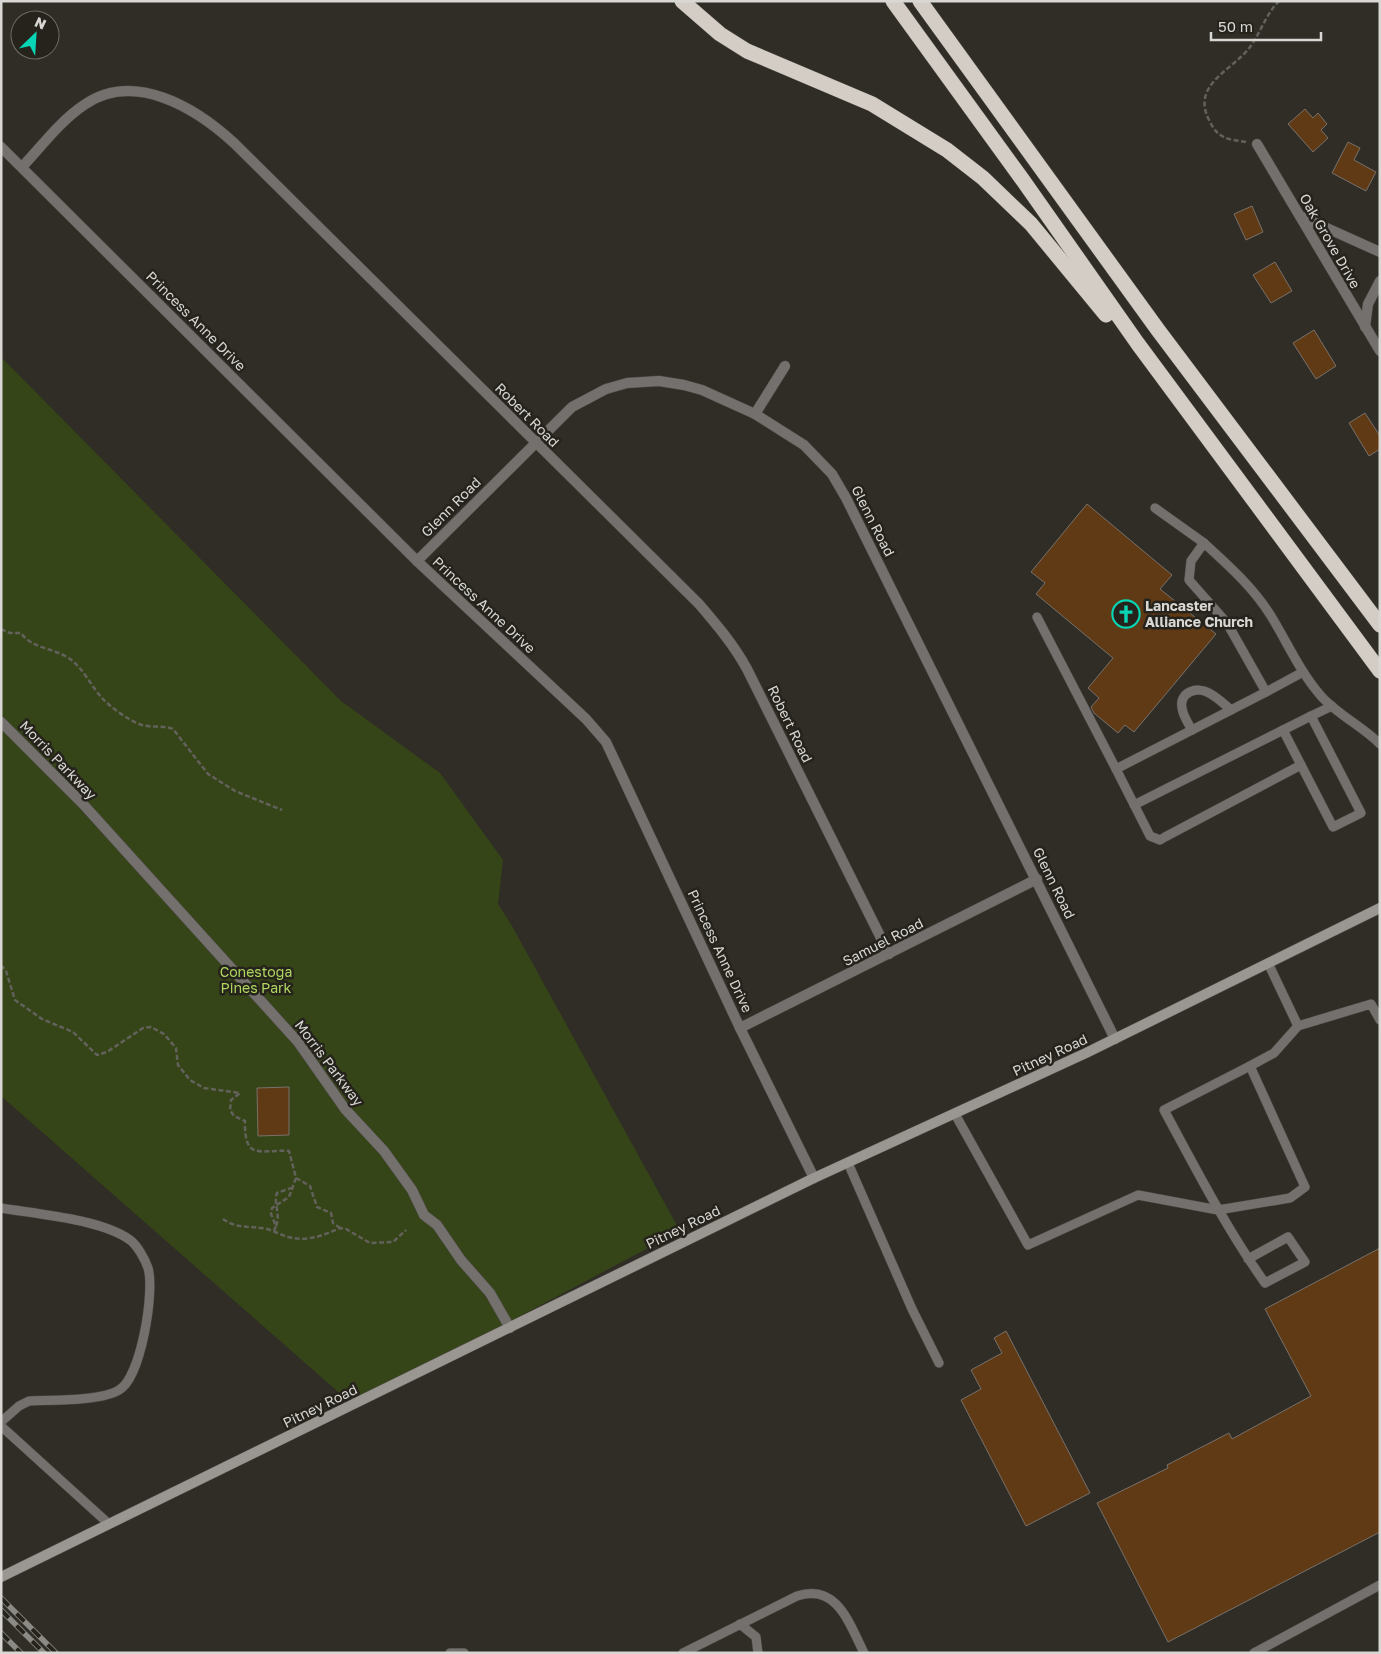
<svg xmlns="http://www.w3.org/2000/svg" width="1381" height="1654" font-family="'Golos Text',sans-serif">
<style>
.green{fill:#364517}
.building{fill:#603a14;stroke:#78716b}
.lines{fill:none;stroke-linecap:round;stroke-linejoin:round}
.lane-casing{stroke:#4a4842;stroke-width:10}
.street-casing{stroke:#4a4842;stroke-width:11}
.secondary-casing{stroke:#4a4842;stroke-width:11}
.highway-casing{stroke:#4a4842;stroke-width:16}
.path{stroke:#63615b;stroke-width:2.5;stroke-dasharray:5 2.5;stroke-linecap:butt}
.lane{stroke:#73706d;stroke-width:9}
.street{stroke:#73706d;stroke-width:10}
.secondary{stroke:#9a9691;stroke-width:10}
.highway{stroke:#d4cdc5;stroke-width:15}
.rail-casing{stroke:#8b8a84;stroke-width:5.5}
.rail{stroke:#25231c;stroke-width:4;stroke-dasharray:11;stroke-linecap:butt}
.labels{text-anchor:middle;stroke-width:5;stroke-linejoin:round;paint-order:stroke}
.street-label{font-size:14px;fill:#d8d7d3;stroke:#25231c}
.poi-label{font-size:14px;font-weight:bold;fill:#d8d7d3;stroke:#25231c;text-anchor:start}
.park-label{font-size:14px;fill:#afd75f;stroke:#25231c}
</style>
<rect width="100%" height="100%" fill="#2f2d26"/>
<!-- green -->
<polygon class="green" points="1,357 341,701 440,773 503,860 498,904 512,926 680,1231 353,1405 1,1096"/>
<!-- building -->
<g class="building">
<polygon points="1305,109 1313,118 1318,113 1327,124 1321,130 1328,138 1313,152 1288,124"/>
<polygon points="1348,142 1360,148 1354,160 1376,172 1366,191 1332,173"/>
<polygon points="1252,206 1263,232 1246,240 1234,214"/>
<polygon points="1275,262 1292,291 1271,303 1253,275"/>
<polygon points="1314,330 1336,366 1316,379 1293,343"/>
<polygon points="1365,413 1380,436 1380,449 1369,456 1349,423"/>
<polygon points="1087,504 1172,575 1160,589 1216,634 1134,732 1125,725 1118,733 1094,713 1091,707 1099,698 1088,688 1113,658 1036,594 1045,583 1031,572"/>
<polygon points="289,1087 289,1135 258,1136 257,1088"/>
<polygon points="1380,1248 1380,1532 1168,1642 1097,1503 1168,1468 1167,1465 1229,1433 1232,1439 1311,1396 1265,1309"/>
<polygon points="1006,1331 1090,1493 1026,1526 961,1400 981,1389 971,1370 1002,1353 994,1338"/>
</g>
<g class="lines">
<!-- lane casing -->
<g class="lane-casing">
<g id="lane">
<polyline points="1155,508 1204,543"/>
<polyline points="1037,617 1116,769"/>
<polyline points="1266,692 1303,672"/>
<polyline points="1311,716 1332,706"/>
<path d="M1192,730C1188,723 1183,716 1182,708C1179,692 1197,686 1209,693C1217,697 1224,704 1231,710"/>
<polyline points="1283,730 1301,765"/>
<path d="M1134,805L1311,716L1361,813L1333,827L1301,765L1165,837L1160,840L1150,836L1116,769L1266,692L1227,623L1189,580L1191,561L1204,543C1228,565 1253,587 1271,616C1287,642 1300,672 1321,696C1338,715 1362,726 1380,744"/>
<polyline points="1268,963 1298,1026"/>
<polyline points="955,1114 1028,1245 1138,1195 1218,1210 1290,1198 1305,1187 1250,1066 1274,1053 1298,1026 1371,1004 1380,1020"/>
<polyline points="848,1163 912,1309 939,1363"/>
<path d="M1,1208C37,1214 101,1219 130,1240C137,1245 145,1259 148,1268C155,1291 141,1378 119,1390C102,1401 51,1400 29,1401L19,1406L1,1422"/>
<path d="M1248,1259L1288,1237L1305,1262L1265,1283C1226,1228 1196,1169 1164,1110L1250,1066"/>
<polyline points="1,1426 109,1524"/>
<polyline points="740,1624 756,1637 758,1653"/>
<polyline points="450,1653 464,1653"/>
<path d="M683,1653L797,1596C837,1583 849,1623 864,1653"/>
<polyline points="1254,1653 1380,1585"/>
</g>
</g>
<!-- street casing -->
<g class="street-casing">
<g id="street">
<polyline points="1257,144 1380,351"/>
<polyline points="1,147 417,561 586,719 606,742 740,1028 814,1178"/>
<path d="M22,167C41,147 60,121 84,105C134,70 196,108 234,143L699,604C717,625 734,645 747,669L889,954"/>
<polyline points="1300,216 1380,252"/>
<polyline points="1365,327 1368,304 1380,281"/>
<polyline points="755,414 785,366"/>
<polyline points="417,561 572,407 606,389 627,383 659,381 684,385 702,390 755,414 804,445 832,474 846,498 1115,1039"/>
<polyline points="1,722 83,804 298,1042 345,1109 384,1151 412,1190 424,1215 437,1225 461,1260 490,1293 510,1328"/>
<polyline points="740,1028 1037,879"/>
</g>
</g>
<!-- secondary casing -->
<g class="secondary-casing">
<polyline id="secondary" points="1,1577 814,1178 1086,1053 1380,908"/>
</g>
<!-- highway casing -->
<g class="highway-casing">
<g id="highway">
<polyline points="682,1 720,34 747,51 872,104 947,150 983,178 1031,224 1106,315"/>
<polyline points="893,1 1022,179 1138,344 1380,671"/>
<polyline points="920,1 1158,330 1380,625"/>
</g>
</g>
<!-- path -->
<g class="path">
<path d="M1246,142C1227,139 1218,139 1209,120C1191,84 1232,71 1250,47C1261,32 1266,14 1279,1"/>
<path d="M1,629L10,633H21C32,649 55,648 70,659C82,667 92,687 102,698C110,707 131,722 142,725C152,728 163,725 173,729L208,774L235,791L282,810"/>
<path d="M1,965L6,971L15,1000L42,1019L73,1032L97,1055L107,1052L143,1028L151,1027L164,1034L176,1048L178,1065L190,1080L204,1088L240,1093L231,1100L230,1110L234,1116L245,1121C244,1162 261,1149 289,1151L296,1178L310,1186L317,1207L331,1213L333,1223L340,1228"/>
<path d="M223,1219C239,1230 249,1225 267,1229C274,1231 281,1235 288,1237C308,1242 324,1235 340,1228L346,1229L370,1243L393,1242L406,1230"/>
<path d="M276,1226C281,1214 273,1203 277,1193L291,1188"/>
<polyline points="274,1231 276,1226 271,1214 272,1208 289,1197 296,1178"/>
</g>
<!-- lane -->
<use href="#lane" class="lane"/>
<!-- street -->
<use href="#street" class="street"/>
<!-- secondary -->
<use href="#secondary" class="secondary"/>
<!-- highway -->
<use href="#highway" class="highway"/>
<!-- rail casing -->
<g class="rail-casing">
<g id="rail">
<polyline points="1,1598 56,1653"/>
<polyline points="1,1610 44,1653"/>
<polyline points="1,1633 21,1653"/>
</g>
</g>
<!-- rail -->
<use href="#rail" class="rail"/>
</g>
<!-- icons -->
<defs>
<g id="church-ring" transform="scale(1.4375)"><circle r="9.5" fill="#25231c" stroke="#08d5b5" stroke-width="1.5"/><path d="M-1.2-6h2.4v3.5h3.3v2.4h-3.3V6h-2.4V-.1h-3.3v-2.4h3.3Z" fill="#08d5b5"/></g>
</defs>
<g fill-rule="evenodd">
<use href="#church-ring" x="1126" y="614"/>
</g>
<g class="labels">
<!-- street labels -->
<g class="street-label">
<text transform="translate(1330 241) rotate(60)" y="5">Oak Grove Drive</text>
<text transform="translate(196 321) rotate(45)" y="5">Princess Anne Drive</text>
<text transform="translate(527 415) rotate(45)" y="5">Robert Road</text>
<text transform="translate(451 507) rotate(-45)" y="5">Glenn Road</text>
<text transform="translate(873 521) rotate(63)" y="5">Glenn Road</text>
<text transform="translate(484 605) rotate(43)" y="5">Princess Anne Drive</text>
<text transform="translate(790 724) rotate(64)" y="5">Robert Road</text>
<text transform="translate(58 760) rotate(46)" y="5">Morris Parkway</text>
<text transform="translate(1054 883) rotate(64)" y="5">Glenn Road</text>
<text transform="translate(883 942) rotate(-27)" y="5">Samuel Road</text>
<text transform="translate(720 951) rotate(65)" y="5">Princess Anne Drive</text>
<text transform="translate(1050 1055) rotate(-25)" y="5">Pitney Road</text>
<text transform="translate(329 1063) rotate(53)" y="5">Morris Parkway</text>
<text transform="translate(683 1227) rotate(-26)" y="5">Pitney Road</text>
<text transform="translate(320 1406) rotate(-26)" y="5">Pitney Road</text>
</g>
<!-- poi labels -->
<g class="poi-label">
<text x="1145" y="611">Lancaster<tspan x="1145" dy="16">Alliance Church</tspan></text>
</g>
<!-- park labels -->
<g class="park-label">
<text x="256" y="977">Conestoga<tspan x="256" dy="16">Pines Park</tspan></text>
</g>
</g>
<!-- border -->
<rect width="1381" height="1654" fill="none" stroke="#d8d7d3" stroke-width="5"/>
<!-- north arrow -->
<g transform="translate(35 35) rotate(25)"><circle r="24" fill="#25231c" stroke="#6d6b65"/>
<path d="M0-4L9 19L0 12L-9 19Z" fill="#08d5b5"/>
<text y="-8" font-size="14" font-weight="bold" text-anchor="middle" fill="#d8d7d3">N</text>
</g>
<!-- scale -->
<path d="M1211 32v8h110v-8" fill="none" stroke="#d8d7d3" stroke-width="2.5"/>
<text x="1218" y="32" font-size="15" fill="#d8d7d3" stroke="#25231c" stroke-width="4" paint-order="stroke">50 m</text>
</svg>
